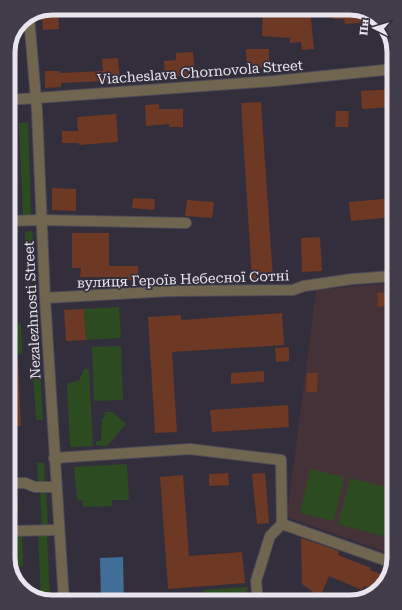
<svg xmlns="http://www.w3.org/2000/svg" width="402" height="610" font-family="'Roboto Serif',serif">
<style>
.education{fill:#453239}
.green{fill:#2c4b20}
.water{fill:#416e97}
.building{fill:#6d3824}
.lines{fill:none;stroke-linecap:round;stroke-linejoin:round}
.minor-casing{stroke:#504b59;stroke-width:12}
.minor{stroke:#70664f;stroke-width:10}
.labels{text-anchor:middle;stroke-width:3.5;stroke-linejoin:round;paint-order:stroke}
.street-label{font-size:14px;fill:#e8e5ef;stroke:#332e3c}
.rim{fill:none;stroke:#e8e5ef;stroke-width:5}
</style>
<rect width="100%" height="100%" fill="#332e3c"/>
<!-- education -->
<polygon class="education" points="394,283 394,555 287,517 316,290"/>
<!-- green -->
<g class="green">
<polygon points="19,123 28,123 31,215 23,215"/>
<polygon points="32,231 35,273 27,273 25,232"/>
<polygon points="28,289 35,289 43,420 36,420"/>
<polygon points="119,307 121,338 86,340 84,309"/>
<polygon points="21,323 22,354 8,355 8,324"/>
<polygon points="121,346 123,400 94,401 92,347"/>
<polygon points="84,369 89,369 93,446 70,447 67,384 79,380"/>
<polygon points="105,412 113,412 126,424 107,446 96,445 96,441 101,441 102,418 104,418"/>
<polygon points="37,463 44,463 45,482 38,483"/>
<polygon points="127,464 129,500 112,500 112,506 83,507 83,500 77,501 74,467"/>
<polygon points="310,469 344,477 334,521 300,513"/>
<polygon points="350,478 394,489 394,539 338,524"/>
<polygon points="46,490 48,526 42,527 40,491"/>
<polygon points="47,534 50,602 41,599 38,535"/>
<polygon points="22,535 23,566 10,566 8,558 8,536"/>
<polygon points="248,587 245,596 204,598 203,590"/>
</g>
<!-- water -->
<polygon class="water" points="123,557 124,602 101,602 100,558"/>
<!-- building -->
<g class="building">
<polygon points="263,8 276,8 276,12 310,9 314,49 302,50 301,42 290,43 290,38 262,36"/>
<polygon points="333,8 353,8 360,11 361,23 345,24 344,19 333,19"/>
<polygon points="58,10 59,29 43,30 42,12 45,11"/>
<polygon points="16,33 18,59 8,59 8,49"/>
<polygon points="246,49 269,49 269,67 247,68"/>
<polygon points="193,52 195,75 165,77 164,61 176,60 176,53"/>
<polygon points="118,58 120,80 103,82 103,81 61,83 61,87 45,88 45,71 60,71 60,73 103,71 102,59"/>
<polygon points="394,89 394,107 362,109 361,91"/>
<polygon points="261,102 273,278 252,280 241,103"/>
<polygon points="159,104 159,109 183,109 183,127 169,127 169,124 146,126 145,105"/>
<polygon points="336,111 349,111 348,127 335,127"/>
<polygon points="116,114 118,142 79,145 79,143 62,143 62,131 78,131 77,117"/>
<polygon points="52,188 76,189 76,211 52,210"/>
<polygon points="133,198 155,199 154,210 132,208"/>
<polygon points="394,198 394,217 351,221 349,202"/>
<polygon points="187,200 214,202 212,218 185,216"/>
<polygon points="72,233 109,233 109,266 138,266 138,280 121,280 121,277 80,277 81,268 72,268"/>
<polygon points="320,237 322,271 302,272 301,238"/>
<polygon points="391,291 392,305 378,307 377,293"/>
<polygon points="8,294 15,294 17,320 8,321"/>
<polygon points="84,309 86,340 66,341 64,310"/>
<polygon points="282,313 284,345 172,352 177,432 155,433 148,317 181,315 181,320"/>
<polygon points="289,347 289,361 276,362 275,348"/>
<polygon points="8,361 18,361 21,426 8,426"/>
<polygon points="264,371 264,382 231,384 231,373"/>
<polygon points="307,373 318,373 317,392 306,392"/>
<polygon points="384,394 394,394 394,440 387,440"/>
<polygon points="288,405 289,427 212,432 210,410"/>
<polygon points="228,473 229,485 209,486 209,474"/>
<polygon points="265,473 269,523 257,524 252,474"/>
<polygon points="183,475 189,556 242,552 245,583 168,589 160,477"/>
<polygon points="8,490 17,490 18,514 8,515"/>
<polygon points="301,538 339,551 338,555 371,568 370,570 389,577 388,580 377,591 364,586 362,590 329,576 320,597 302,584"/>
</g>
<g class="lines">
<!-- minor casing -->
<g class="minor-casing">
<g id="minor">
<polyline points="29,17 37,111 45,298 64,602"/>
<polyline points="8,100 274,81 394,69"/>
<polyline points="8,221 41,220 186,223"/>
<polyline points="45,298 170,291 293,290 304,286 352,279 394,276"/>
<polyline points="54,458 190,449 281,460 282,524 393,563"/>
<polyline points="8,483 25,483 35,487 56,487"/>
<polyline points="8,531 59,530"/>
<polyline points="258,602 256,581 270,536 282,524"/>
</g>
</g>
<!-- minor -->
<use href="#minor" class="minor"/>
</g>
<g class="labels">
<!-- street labels -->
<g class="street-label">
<text transform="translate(200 72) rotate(-4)" y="5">Viacheslava Chornovola Street</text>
<text transform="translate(183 279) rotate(-2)" y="5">вулиця Героїв Небесної Сотні</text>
<text transform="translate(32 310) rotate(-93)" y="5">Nezalezhnosti Street</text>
</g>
</g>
<!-- crop -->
<path d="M0 0H402V610H0ZM52 15H350A37 37 0 0 1 387 52V558A37 37 0 0 1 350 595H52A37 37 0 0 1 15 558V52A37 37 0 0 1 52 15Z" fill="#413d4a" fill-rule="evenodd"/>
<path class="rim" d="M52 15H350A37 37 0 0 1 387 52V558A37 37 0 0 1 350 595H52A37 37 0 0 1 15 558V52A37 37 0 0 1 52 15Z"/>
<!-- north arrow -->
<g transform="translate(374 28) rotate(275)" stroke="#332e3c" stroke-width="3" paint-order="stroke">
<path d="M0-3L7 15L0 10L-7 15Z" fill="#e8e5ef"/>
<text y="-6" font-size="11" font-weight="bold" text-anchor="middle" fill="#e8e5ef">Пн</text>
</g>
</svg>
